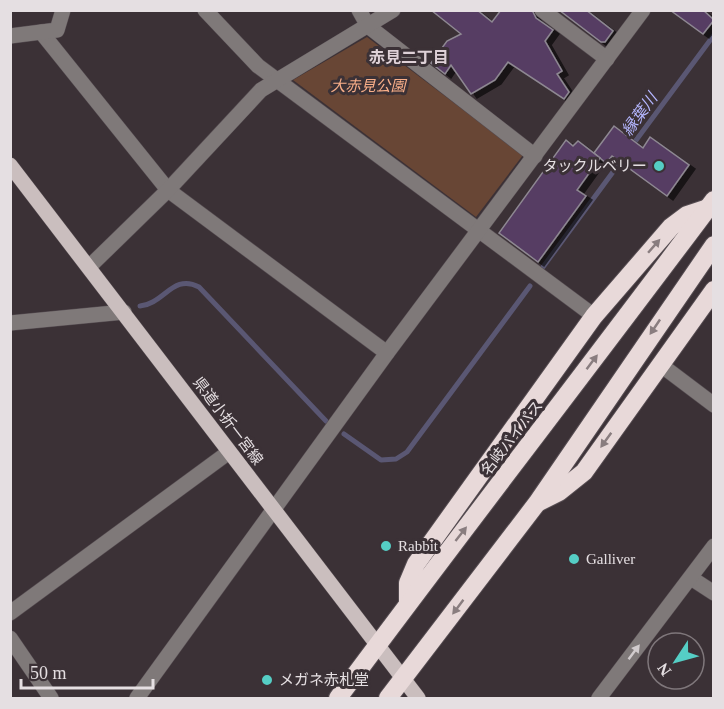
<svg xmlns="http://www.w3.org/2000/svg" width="724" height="709" font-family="'Times New Roman','Noto Sans JP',serif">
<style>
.green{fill:#684635}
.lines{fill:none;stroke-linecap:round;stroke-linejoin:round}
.stream{stroke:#5a5773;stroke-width:5}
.building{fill:#563c63;stroke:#8e8892;stroke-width:1.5;filter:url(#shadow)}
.minor-casing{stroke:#564d52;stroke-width:16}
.major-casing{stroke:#564d52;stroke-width:16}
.highway-casing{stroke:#564d52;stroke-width:20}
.minor{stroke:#7f7979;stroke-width:15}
.major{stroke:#cabebe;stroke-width:15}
.highway{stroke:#e8d9d9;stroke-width:18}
.oneway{fill:#897d7f}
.oneway2{fill:#d1cbcd}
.poi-dot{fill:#55cec5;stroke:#3b3136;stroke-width:2}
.labels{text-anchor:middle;stroke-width:6;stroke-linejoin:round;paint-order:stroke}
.park-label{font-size:15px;font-style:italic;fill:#f9af89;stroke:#3b3136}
.poi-label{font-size:15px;fill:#e5dfe2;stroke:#3b3136;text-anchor:start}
.street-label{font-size:15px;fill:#e5dfe2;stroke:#3b3136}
.neighbourhood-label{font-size:16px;font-weight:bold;fill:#ded1d7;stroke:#3b3136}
.water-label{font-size:16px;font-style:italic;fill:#b4b6fe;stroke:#3b3136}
</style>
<defs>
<filter id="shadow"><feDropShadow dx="6" dy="4" stdDeviation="0" flood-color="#0009"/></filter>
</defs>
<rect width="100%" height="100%" fill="#3b3136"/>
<!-- green -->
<polygon class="green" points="367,37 523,155 476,217 293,80"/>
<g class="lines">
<!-- stream -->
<g class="stream">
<polyline points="631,147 714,35"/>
<polyline points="543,267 624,157"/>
<path d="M140,306C164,304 173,273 199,287L326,421"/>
<polyline points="344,434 381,460 396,459 407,452 530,286"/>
</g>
</g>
<!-- building -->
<g class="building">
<polygon points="431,10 477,10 492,22 501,10 532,10 536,18 553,30 545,41 562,71 557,74 569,92 564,99 508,62 495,80 471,94 451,65 445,74 431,63 447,41 461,34"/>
<polygon points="559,10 586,10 613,31 605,42 601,42"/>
<polygon points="670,10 703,10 714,20 703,34"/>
<polygon points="614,126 643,148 650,137 689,165 667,196 612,156 606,163 594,153"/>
<polygon points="566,140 573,146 578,141 600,158 577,190 586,196 538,262 499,233"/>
</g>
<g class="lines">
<!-- minor casing -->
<g class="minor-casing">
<g id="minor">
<polyline points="205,10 258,66 594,316"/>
<polyline points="359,10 368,26 535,156"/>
<polyline points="542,10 607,59"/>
<polyline points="41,32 168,190 387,353"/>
<polyline points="10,36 57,30 63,10"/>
<polyline points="89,267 168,190 261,90 393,10"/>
<polyline points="10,323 124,312"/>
<polyline points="661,365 714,405"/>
<polyline points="691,578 714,593"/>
<polyline points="10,613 229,452"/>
<polyline points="10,638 51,698"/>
<polyline points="137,698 387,353 643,10"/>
<polyline points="599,698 714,546"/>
</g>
</g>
<!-- major casing -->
<g class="major-casing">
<polyline id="major" points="10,165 418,698"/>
</g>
<!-- highway casing -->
<g class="highway-casing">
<g id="highway">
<polyline points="539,502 559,492 584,472 714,290"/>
<polyline points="408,602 408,583 416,564 594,316 671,227 687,215 708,208"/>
<path d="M338,698C462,531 589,367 714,200"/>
<polyline points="388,698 537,503 714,245"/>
</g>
</g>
<!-- minor -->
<use href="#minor" class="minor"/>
<!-- major -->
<use href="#major" class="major"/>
<!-- highway -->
<use href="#highway" class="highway"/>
</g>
<!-- one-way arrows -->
<defs><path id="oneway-solid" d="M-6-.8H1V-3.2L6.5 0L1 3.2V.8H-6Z" transform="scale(1.5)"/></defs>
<g class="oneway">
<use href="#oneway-solid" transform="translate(654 246) rotate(-49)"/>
<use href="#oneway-solid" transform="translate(655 327) rotate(124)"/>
<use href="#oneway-solid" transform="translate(592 362) rotate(-53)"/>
<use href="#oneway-solid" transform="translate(606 440) rotate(126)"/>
<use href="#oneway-solid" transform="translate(461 534) rotate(-52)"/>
<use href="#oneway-solid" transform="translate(458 607) rotate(127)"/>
</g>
<use class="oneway2" href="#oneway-solid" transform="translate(634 652) rotate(-53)"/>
<!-- markers -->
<g class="poi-dot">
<circle cx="659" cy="166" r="6"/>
<circle cx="386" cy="546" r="6"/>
<circle cx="574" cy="559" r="6"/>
<circle cx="267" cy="680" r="6"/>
</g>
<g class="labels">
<!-- park labels -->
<g class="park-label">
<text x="368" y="91">大赤見公園</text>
</g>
<!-- poi labels -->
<g class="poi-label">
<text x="647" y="171" text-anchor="end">タックルベリー</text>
<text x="398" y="551">Rabbit</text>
<text x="586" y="564">Galliver</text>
<text x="279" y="685">メガネ赤札堂</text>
</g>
<!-- street labels -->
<g class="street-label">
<text transform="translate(228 421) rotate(53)" y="5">県道小折一宮線</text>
<text transform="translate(512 438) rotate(-52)" y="5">名岐バイパス</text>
</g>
<!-- neighbourhood labels -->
<g class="neighbourhood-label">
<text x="409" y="63">赤見二丁目</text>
</g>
<!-- water labels -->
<g class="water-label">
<text transform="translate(639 114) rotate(-54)" y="6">縁葉川</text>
</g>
</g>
<!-- border -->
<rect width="724" height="709" fill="none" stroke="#e5dfe2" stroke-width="24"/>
<!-- north arrow -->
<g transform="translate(676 661) rotate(234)"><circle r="28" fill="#3b3136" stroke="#7f777b" stroke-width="1.5"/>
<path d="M0-4.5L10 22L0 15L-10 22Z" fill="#55cec5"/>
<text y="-9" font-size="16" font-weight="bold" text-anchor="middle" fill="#e5dfe2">N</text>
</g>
<!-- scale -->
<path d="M21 679v9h132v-9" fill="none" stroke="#e5dfe2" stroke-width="3"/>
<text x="30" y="679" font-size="18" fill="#e5dfe2" stroke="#3b3136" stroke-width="4.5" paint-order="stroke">50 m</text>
</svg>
